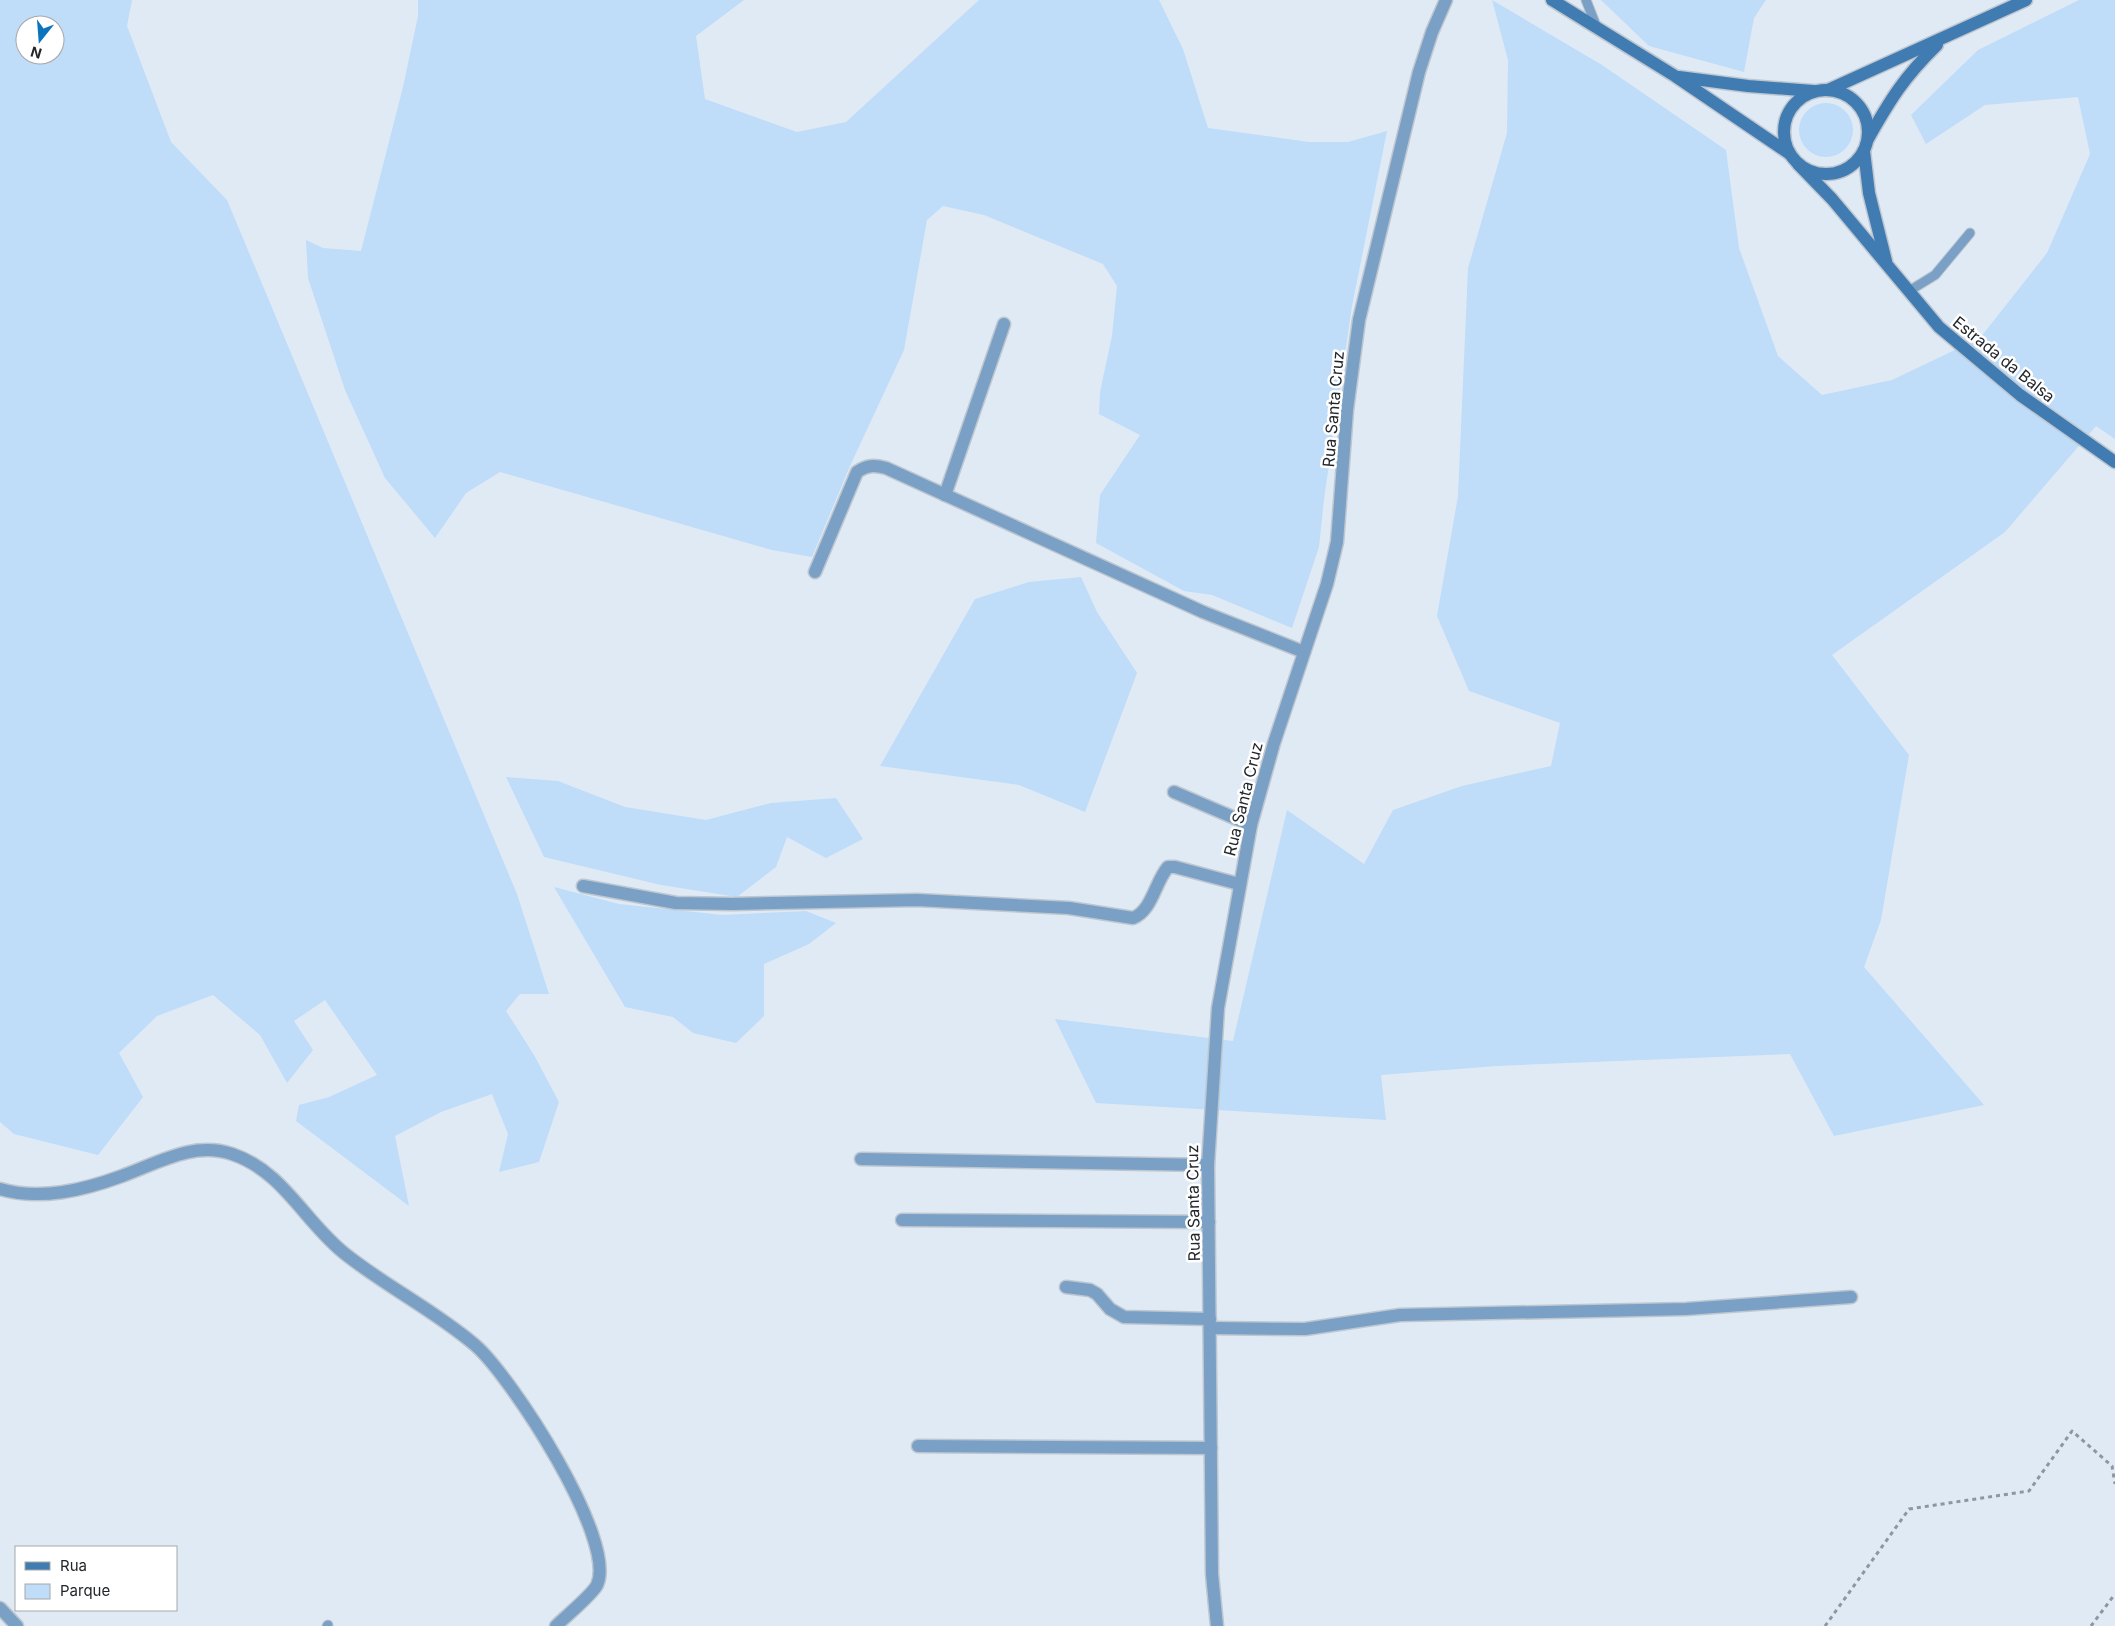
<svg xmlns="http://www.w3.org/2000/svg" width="2115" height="1626" font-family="Inter,sans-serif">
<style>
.green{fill:#bfdcf9;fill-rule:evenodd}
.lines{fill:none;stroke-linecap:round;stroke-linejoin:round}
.lane-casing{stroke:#bec7d0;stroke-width:11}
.street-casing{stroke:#bec7d0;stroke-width:15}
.secondary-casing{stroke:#bec7d0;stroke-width:15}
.path{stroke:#8e969e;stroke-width:3;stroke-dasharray:4 4;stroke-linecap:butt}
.lane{stroke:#7aa0c5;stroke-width:9}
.street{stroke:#7aa0c5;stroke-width:12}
.secondary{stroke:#407cb2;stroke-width:12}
.labels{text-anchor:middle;stroke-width:5;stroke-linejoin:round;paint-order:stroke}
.street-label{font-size:16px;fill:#22262a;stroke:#fff}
</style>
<rect width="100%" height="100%" fill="#e0eaf5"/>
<!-- green -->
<g class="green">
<path d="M0,0H132L127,26L171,142L227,200L517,894L549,994H520L506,1011L534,1055L559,1102L539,1162L499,1172L508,1134L492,1094L441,1112L395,1136L409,1206L296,1121L299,1105L329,1097L377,1075L325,1000L294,1021L313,1050L287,1083L260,1035L213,995L157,1016L119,1053L143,1097L98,1155L14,1134L0,1122ZM25,25H55V55H25Z"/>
<polygon points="418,0 744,0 696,36 705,99 797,132 846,122 979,0 1159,0 1183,49 1208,128 1309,142 1348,142 1387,131 1352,306 1324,499 1319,547 1292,628 1212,595 1184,591 1096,543 1100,495 1140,435 1099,414 1100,392 1112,336 1117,286 1103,264 984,215 943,206 927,220 904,350 850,466 812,557 772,550 500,472 466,493 435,538 385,478 345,390 308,278 306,240 323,248 361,251 403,87 418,16"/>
<polygon points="1492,0 1602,65 1726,150 1739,248 1778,356 1822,395 1892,380 1980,338 2047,253 2090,154 2078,97 1985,105 1926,144 1911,115 1978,50 2079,0 2115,0 2115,439 2096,426 2005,532 1832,655 1909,755 1881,920 1864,967 1984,1105 1834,1136 1790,1054 1496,1066 1381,1075 1386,1120 1096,1103 1055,1019 1233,1041 1287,810 1364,864 1393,810 1462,786 1551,766 1560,723 1469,691 1437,616 1458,496 1468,268 1507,133 1508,60"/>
<polygon points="1601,0 1766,0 1754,18 1744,72 1649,46"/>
<circle cx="1826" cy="130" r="27"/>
<polygon points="1081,577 1097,612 1137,673 1085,812 1019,785 880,766 975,599 1029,582"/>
<polygon points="506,777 558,781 625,807 706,820 771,803 836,798 863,839 826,858 787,837 776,867 737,897 661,885 544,857"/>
<polygon points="554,887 619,904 723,915 806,911 836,923 809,944 764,964 764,1016 736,1043 693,1033 673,1017 625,1007"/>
</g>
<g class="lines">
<!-- lane casing -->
<g class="lane-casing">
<g id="lane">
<polyline points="1586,0 1597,28"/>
<polyline points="1909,291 1935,275 1970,233"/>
<polyline points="327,1626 328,1625"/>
</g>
</g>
<!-- street casing -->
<g class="street-casing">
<g id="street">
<polyline points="945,495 1004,324"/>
<path d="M815,572L857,472C867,465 874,465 886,468L1203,612L1304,652"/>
<polyline points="1174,792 1251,825"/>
<path d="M583,886L676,903L733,904L917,900L1069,908L1133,918C1152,911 1155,882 1168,867H1175L1239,884"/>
<polyline points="861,1159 1208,1165"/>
<path d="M0,1189C40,1201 84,1190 122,1176C158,1163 193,1141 232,1154C283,1171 304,1221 344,1253C385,1286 434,1310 475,1345C510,1375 618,1540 597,1585C592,1595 566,1616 556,1626"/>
<polyline points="902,1220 1209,1222"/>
<polyline points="1066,1287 1090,1290 1097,1294 1110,1309 1124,1317 1210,1319"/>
<polyline points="1210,1328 1305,1329 1400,1315 1686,1309 1851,1297"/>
<polyline points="918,1446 1211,1448"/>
<polyline points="0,1608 17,1626"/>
<polyline points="1217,1626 1212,1574 1208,1165 1218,1008 1251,825 1274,743 1327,584 1337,542 1347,410 1359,320 1419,72 1432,32 1446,0"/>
</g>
</g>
<!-- secondary casing -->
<g class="secondary-casing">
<g id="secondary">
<polyline points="1552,0 1675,76 1790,154"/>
<polyline points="1679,77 1748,86 1813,91"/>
<polyline points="1828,90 2026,0"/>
<circle cx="1826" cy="132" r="42"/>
<path d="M1868,139C1890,100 1904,77 1937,45"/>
<polyline points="1864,151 1869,193 1886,261"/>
<polyline points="1798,164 1832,199 1939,327 2020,395 2115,462"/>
</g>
</g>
<!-- path -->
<g class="path">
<polyline points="1825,1626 1909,1509 2029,1491 2072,1431 2112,1466 2115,1484"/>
<polyline points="2091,1626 2115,1594"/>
</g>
<!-- lane -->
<use href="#lane" class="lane"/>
<!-- street -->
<use href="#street" class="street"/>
<!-- secondary -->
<use href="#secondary" class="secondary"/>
</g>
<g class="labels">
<!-- street labels -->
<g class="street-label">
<text transform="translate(2004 359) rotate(39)" y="6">Estrada da Balsa</text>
<text transform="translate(1333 409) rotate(-85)" y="6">Rua Santa Cruz</text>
<text transform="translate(1243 799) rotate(-76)" y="6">Rua Santa Cruz</text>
<text transform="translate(1193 1203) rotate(-91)" y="6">Rua Santa Cruz</text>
</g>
</g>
<!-- legend -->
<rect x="15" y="1546" width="162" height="65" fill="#ffffff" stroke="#a7a8aa"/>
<rect x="25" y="1562" width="25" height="8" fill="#407cb2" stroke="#a7a8aa"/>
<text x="60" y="1571" font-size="15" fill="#22262a">Rua</text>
<rect x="25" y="1584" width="25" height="15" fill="#bfdcf9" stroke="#a7a8aa"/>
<text x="60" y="1596" font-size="15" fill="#22262a">Parque</text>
<!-- north arrow -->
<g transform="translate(40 40) rotate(197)"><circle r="24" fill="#ffffff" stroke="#a7a8aa"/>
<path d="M0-4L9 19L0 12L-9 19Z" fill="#0a74bf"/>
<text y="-8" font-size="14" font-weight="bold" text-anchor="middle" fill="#22262a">N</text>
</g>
</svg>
